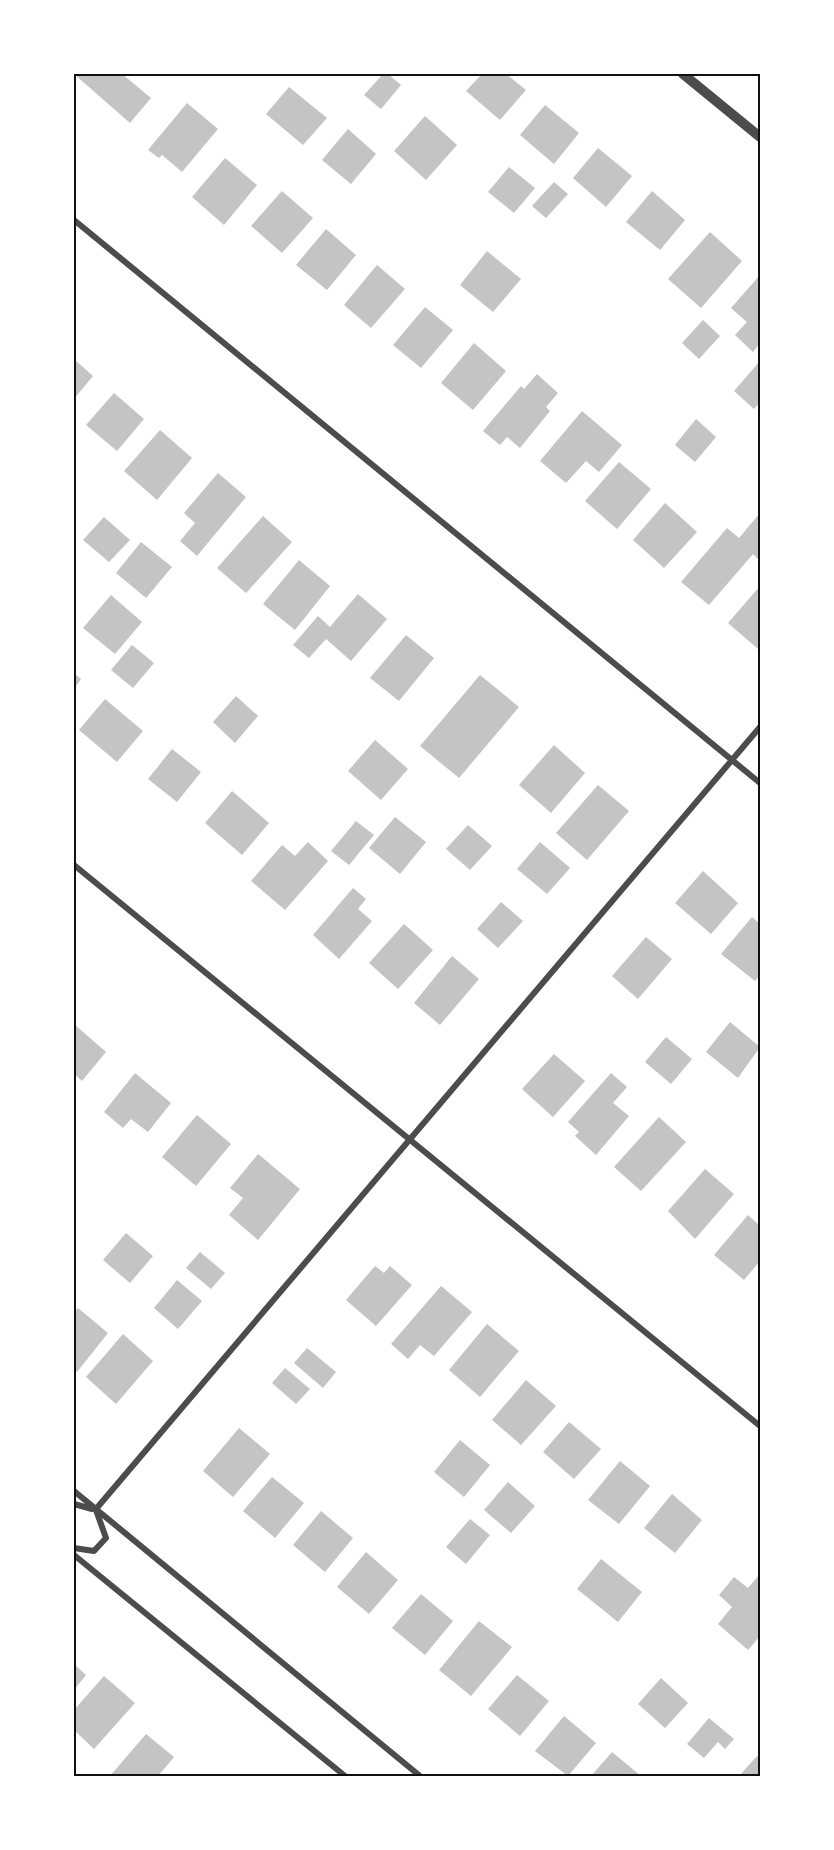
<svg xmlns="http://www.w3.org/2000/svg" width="834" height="1850" font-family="Overpass,sans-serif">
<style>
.building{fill:#c4c4c4}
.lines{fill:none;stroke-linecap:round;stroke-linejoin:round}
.minor{stroke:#4c4c4c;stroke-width:6}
.tertiary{stroke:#4c4c4c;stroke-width:10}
.neatline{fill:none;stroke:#111;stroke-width:2}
</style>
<rect width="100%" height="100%" fill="#fff"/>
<!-- building -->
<g class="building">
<polygon points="74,74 122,74 151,98 130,123"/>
<polygon points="383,74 388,74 401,85 381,109 364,95"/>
<polygon points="482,74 506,74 526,90 500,120 466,91"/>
<polygon points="289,87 327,118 303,145 266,114"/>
<polygon points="187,103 218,129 182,172 162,155 159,158 148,150"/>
<polygon points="545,105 579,133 554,164 520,135"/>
<polygon points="425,116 457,145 426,180 394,151"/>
<polygon points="348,129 376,154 351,184 322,160"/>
<polygon points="598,148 632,176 606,207 573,178"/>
<polygon points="225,158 257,185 224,225 192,197"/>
<polygon points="509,167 535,188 514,213 488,192"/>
<polygon points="554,182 568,194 546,218 532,206"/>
<polygon points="282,191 313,218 282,253 251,226"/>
<polygon points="652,191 685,220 660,250 626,222"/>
<polygon points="326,229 356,255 327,290 296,265"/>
<polygon points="710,232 742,261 701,308 668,279"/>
<polygon points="487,251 521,279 493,312 460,285"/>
<polygon points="377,265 405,289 371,328 344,305"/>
<polygon points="760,275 760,343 753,352 735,335 747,322 731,308"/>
<polygon points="425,307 453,330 421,368 393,345"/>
<polygon points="703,320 720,336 699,359 682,343"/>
<polygon points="474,343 506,371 473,410 441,383"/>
<polygon points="74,359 93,376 74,399"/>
<polygon points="760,361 760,402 754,409 734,391"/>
<polygon points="537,374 558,393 546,407 550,411 520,448 507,437 500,445 483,431 521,386 524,389"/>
<polygon points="114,393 144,419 117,451 86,425"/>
<polygon points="582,411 622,445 599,472 586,461 566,483 540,461"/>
<polygon points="696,419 716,437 695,462 675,445"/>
<polygon points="160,430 192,458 157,500 124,471"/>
<polygon points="619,462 651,489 617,529 585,501"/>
<polygon points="218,473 246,497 197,556 180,541 195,523 184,513"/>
<polygon points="665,503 697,532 664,568 633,540"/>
<polygon points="760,513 760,561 753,554 709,605 681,582 727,528 739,538"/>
<polygon points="263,516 292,542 246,593 217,568"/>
<polygon points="104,517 130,540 109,562 83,540"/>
<polygon points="141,542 172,567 146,598 116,573"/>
<polygon points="299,560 330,586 295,630 263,604"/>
<polygon points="760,586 760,647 758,649 728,623"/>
<polygon points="358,594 387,619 351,661 326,639 309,658 293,645 318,616 330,627"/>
<polygon points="111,595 142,622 115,654 83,628"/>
<polygon points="406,635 434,658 399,701 370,678"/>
<polygon points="132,645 154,663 133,688 111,670"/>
<polygon points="74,673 81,679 74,689"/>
<polygon points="480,675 519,707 459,778 420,746"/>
<polygon points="236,696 258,716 235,743 213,722"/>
<polygon points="105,699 143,731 117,762 79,730"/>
<polygon points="375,740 408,769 381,800 348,771"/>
<polygon points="554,745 585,773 551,813 519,785"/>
<polygon points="172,749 201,772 177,802 148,779"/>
<polygon points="598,785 629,811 587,860 556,833"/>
<polygon points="232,791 269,823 242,855 205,823"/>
<polygon points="395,817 426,842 400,874 369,848"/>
<polygon points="356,821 374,835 349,865 331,851"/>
<polygon points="468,825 492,846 470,870 446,849"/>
<polygon points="308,842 328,861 285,910 251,881 282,845 295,856"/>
<polygon points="540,842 570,868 547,894 517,869"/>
<polygon points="703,871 738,903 711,934 675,903"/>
<polygon points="353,888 366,899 358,909 372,921 339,959 313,935"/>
<polygon points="501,902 523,921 498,948 477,929"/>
<polygon points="752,917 760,924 760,975 755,981 721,954"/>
<polygon points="404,924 433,950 398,989 369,963"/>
<polygon points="646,937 672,959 638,999 612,976"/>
<polygon points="452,956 479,979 440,1025 414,1003"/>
<polygon points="730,1022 760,1047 738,1078 706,1052"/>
<polygon points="74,1024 106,1052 82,1081 74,1074"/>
<polygon points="666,1037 692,1059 671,1084 645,1062"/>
<polygon points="554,1054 585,1081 553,1117 522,1089"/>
<polygon points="135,1073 171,1103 148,1132 131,1119 123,1128 104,1112"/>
<polygon points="611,1073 627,1087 613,1103 629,1116 596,1155 575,1136 579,1132 568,1122"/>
<polygon points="197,1115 231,1144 196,1186 162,1157"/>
<polygon points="659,1117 686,1142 641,1191 614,1167"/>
<polygon points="258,1154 300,1189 258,1240 229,1215 243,1198 230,1188"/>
<polygon points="705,1169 734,1194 695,1239 668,1211"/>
<polygon points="748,1215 760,1226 760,1261 744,1280 714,1255"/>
<polygon points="126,1233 153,1256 130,1283 103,1260"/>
<polygon points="200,1252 225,1273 211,1289 186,1268"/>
<polygon points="375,1266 384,1273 390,1266 412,1285 376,1326 346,1300"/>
<polygon points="177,1280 202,1301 178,1329 154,1308"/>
<polygon points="441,1286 472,1312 434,1356 420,1345 408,1359 391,1344"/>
<polygon points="78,1308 108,1333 77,1372 74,1369 74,1313"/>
<polygon points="487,1324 519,1351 480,1397 449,1370"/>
<polygon points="123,1334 153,1361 116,1404 86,1377"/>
<polygon points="307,1348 336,1372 323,1388 294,1363"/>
<polygon points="285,1368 310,1389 296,1404 272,1383"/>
<polygon points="526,1380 556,1406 521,1445 492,1420"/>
<polygon points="569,1422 601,1449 574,1479 543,1452"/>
<polygon points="239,1428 270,1454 233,1497 203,1471"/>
<polygon points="460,1440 490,1465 464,1497 434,1472"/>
<polygon points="620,1461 650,1486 619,1524 588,1500"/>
<polygon points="272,1477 304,1503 275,1538 243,1511"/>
<polygon points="508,1482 535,1506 511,1533 484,1510"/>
<polygon points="672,1494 702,1520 675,1553 644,1528"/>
<polygon points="321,1511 353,1538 325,1572 293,1545"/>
<polygon points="470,1519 490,1535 466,1564 446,1547"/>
<polygon points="366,1552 398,1580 369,1614 337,1587"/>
<polygon points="601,1559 642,1592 618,1622 577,1589"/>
<polygon points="760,1574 760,1636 748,1650 718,1624 732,1607 719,1595 734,1577 748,1588"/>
<polygon points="421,1594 453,1621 425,1655 392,1628"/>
<polygon points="479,1621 512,1647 471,1696 439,1670"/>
<polygon points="74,1664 86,1675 74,1690"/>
<polygon points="517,1675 549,1701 520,1736 488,1709"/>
<polygon points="104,1676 135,1703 94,1749 74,1730 74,1710"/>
<polygon points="661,1678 688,1703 665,1728 638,1704"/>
<polygon points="564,1716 596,1743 568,1776 535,1751"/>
<polygon points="709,1718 734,1739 725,1749 718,1742 704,1758 687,1744"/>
<polygon points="146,1734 174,1757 158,1776 110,1776"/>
<polygon points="612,1752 641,1776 591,1776"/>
<polygon points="757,1756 760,1759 760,1776 739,1776"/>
</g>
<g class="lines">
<!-- minor -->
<g class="minor">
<polyline points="74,220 760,783"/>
<polyline points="74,865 760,1426"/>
<polyline points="74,1491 420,1776"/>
<polyline points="74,1504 92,1509"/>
<polyline points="96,1509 760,727"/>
<polyline points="74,1548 94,1551 106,1538 96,1510"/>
<polyline points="74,1555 345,1776"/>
</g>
<!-- tertiary -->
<polyline class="tertiary" points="683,74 760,137"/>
</g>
<!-- border -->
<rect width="834" height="1850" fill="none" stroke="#ffffff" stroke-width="150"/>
<rect x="75" y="75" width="684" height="1700" class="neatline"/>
</svg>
